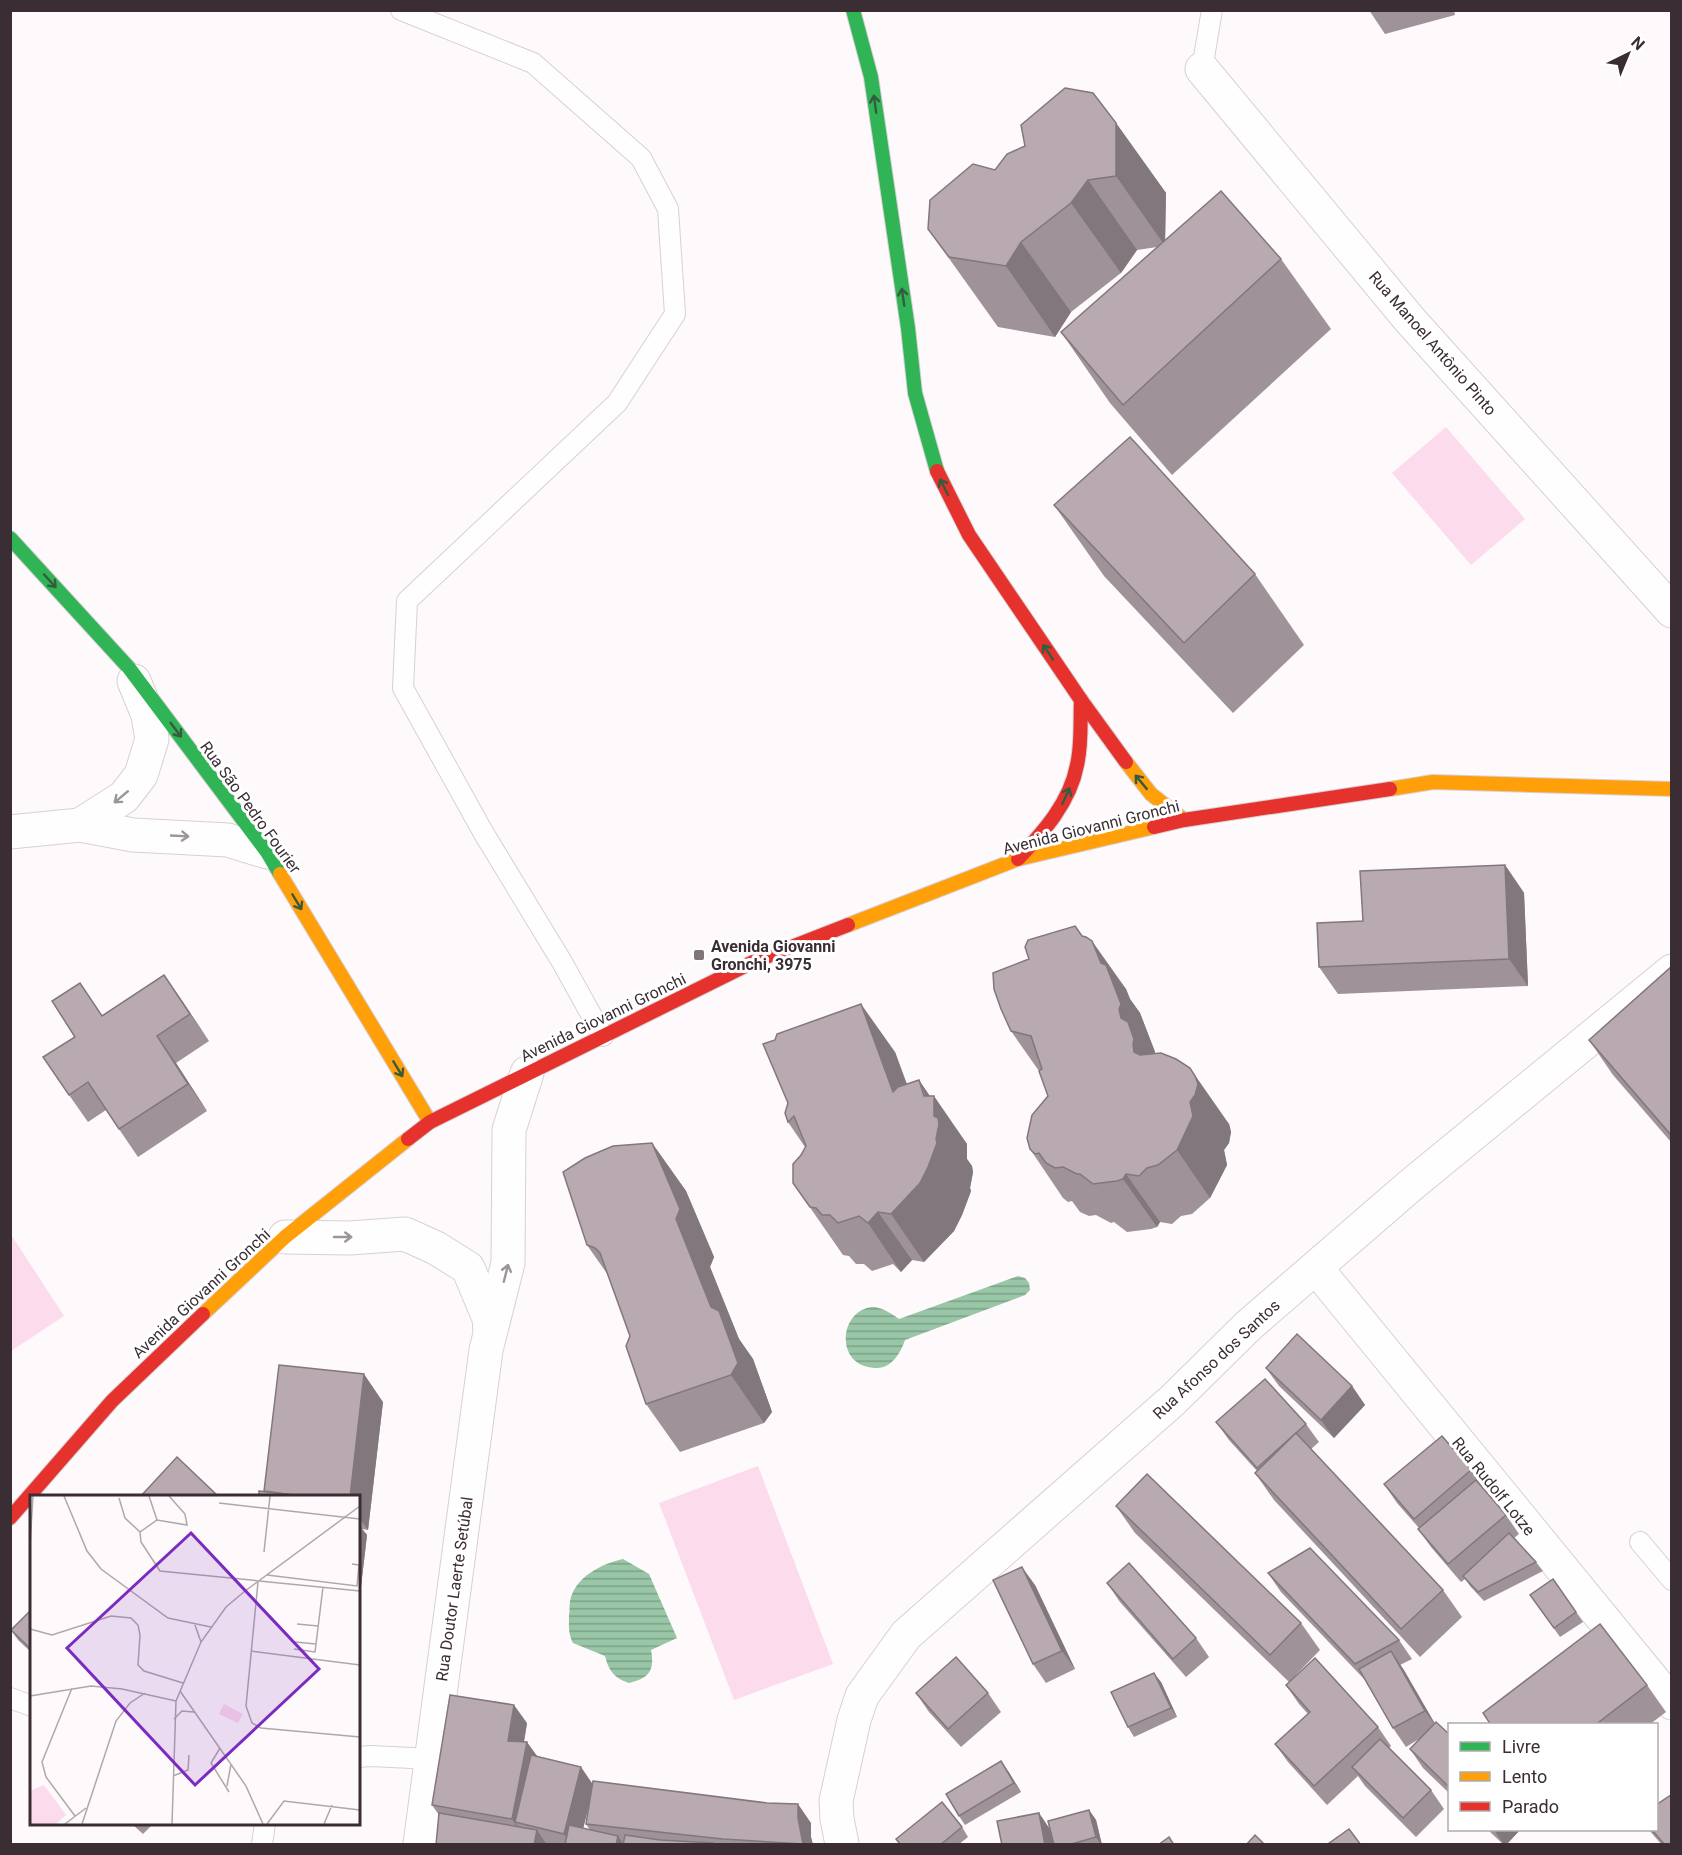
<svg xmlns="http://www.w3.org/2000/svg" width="1682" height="1855" font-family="Roboto,sans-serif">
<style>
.pitch{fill:#fcdbed}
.water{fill:url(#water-rules)}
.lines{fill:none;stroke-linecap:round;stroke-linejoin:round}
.lane-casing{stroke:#d8d0d4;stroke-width:22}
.street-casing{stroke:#d8d0d4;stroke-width:35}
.fast-casing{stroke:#d8d0d4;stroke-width:16}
.slow-casing{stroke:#d8d0d4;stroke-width:16}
.jam-casing{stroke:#d8d0d4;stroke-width:16}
.lane{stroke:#fffefe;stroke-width:20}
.street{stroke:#fffefe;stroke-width:33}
.fast{stroke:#30b455;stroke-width:14}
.slow{stroke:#ff9f0a;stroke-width:14}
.jam{stroke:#e5322d;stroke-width:14}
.wall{fill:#9f9299;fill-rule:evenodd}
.shaded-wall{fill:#82777d}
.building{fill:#b9aab2;stroke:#82777d;stroke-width:1.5}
.oneway{stroke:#365c40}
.oneway2{stroke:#9c9699}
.poi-dot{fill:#7f747a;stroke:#fff;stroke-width:2}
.labels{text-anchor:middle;stroke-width:6;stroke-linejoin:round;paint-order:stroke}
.street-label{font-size:16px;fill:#3a2d34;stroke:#fff}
.poi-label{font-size:16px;font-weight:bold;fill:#3a2d34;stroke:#fff;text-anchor:start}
.inset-road{fill:none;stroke:#b0a7ab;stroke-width:1.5}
.view{fill:#7b2cbf;fill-opacity:0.15;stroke:#7b2cbf;stroke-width:3}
.inset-edge{fill:none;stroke:#3a2d34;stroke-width:3}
</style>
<defs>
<pattern id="water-rules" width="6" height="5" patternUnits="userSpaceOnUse" patternTransform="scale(1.5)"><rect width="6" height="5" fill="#98c6a6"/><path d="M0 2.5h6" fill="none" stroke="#7da188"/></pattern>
</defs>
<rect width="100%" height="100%" fill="#fef9fb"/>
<!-- pitch -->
<g class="pitch">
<polygon points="1446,427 1525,519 1471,565 1392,473"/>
<polygon points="10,1233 64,1316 11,1351 10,1351"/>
<polygon points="758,1466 833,1664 734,1700 659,1503"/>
</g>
<!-- water -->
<g class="water">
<path d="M1018,1276L1025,1278L1029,1283L1030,1290L1025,1295L905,1340C901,1352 892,1368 877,1368C833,1368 839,1309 873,1307C882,1307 892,1314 899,1319Z"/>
<path d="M623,1559L649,1574L677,1638L651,1650C655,1671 649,1678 629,1683C614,1678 609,1671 605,1656L573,1643C568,1633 569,1626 569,1615C570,1611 569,1606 570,1601C575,1577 601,1564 623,1559Z"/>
</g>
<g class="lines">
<!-- lane casing -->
<g class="lane-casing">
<g id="lane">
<polyline points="401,10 533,63 641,158 668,209 675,314 617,403 407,601 403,688 483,832 562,962 603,1036"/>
<polyline points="1202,69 1212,10"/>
<polyline points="1640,1542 1672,1580"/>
<polyline points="10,1698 32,1706"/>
<polyline points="358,1757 371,1756 432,1759"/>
<polyline points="262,1844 265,1824"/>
</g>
</g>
<!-- street casing -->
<g class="street-casing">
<g id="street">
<polyline points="1202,69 1410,320 1672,611"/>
<polyline points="80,825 124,797 141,775 152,739 148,715 134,681"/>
<polyline points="10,832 80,825 133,835 228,840 267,852"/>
<polyline points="285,1237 350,1238 405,1234 436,1248 468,1268 489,1318 490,1333"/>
<polyline points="1316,1268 1672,1703"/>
<polyline points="420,1844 486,1350 508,1263 509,1130 527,1073"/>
<polyline points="842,1844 837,1819 836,1801 854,1720 862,1696 906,1635 1173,1400 1248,1326 1411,1185 1672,971"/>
</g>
</g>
<!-- fast casing -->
<g class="fast-casing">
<g id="fast">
<polyline points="853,10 871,77 908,328 915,393 937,471"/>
<polyline points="10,538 129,668 267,852 280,874"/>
</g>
</g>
<!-- slow casing -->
<g class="slow-casing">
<g id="slow">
<polyline points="1126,762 1151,794 1184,820"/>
<polyline points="1390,789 1433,782 1672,789"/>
<polyline points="280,874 430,1122"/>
<polyline points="848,925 1018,859 1154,827"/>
<polyline points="203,1314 285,1237 408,1139"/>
</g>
</g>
<!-- jam casing -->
<g class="jam-casing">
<g id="jam">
<polyline points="937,471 969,535 1081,700 1126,762"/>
<polyline points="1154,827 1184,820 1390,789"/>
<path d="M1018,859C1043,832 1070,803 1077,765C1082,744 1080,722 1081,700"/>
<polyline points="408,1139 430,1122 753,962 848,925"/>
<polyline points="10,1518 112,1401 203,1314"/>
</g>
</g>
<!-- lane -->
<use href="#lane" class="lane"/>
<!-- street -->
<use href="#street" class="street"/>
<!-- fast -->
<use href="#fast" class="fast"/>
<!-- slow -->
<use href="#slow" class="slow"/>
<!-- jam -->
<use href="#jam" class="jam"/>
</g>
<!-- wall -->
<g class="wall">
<polygon points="1369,10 1454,10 1455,15 1385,34"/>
<polygon points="1116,123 1166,193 1165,240 1281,259 1331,329 1172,475 1110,403 1061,332 1157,247 1137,250 1121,273 1071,312 1055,337 998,327 928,229 995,170"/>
<polygon points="1054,505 1255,574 1304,645 1233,713 1104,576"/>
<polygon points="1505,865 1524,893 1528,986 1338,994 1319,967 1363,921"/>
<polygon points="1082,936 1126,989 1130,999 1140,1013 1155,1052 1154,1054 1229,1124 1231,1132 1229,1143 1224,1150 1227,1165 1210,1198 1192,1214 1181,1216 1172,1224 1160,1222 1157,1227 1151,1229 1127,1232 1114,1222 1111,1223 1096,1215 1089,1216 1080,1212 1072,1201 1068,1202 1063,1198 1030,1149 1048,1096 1039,1071 1011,1031 1029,959"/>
<polygon points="1671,967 1671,1142 1613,1075 1589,1040"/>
<polygon points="164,975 209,1041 176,1063 207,1111 138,1157 106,1110 88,1122 69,1095 75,1037 103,1016"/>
<polygon points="895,1052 907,1084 919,1080 929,1096 967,1144 967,1159 972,1166 973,1172 970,1188 971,1191 962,1215 954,1231 924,1262 912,1260 901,1272 893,1264 872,1271 864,1264 856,1264 849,1256 843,1255 793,1183 801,1155 805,1147 788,1122 785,1113"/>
<polygon points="652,1143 686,1191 714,1257 710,1267 739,1339 753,1359 772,1412 764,1423 680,1452 646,1404 630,1336 608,1275 587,1245"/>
<polygon points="1266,1368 1352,1386 1365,1405 1334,1438 1279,1386"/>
<polygon points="383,1402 368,1530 362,1529 367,1535 358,1612 358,1497 264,1491"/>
<polygon points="1216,1422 1306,1424 1319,1442 1311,1449 1443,1590 1462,1617 1420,1657 1274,1500 1255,1473 1257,1471 1229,1440"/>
<polygon points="1471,1470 1484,1489 1484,1490 1506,1515 1519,1534 1514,1538 1536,1562 1543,1571 1484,1601 1470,1586 1465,1579 1461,1582 1431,1547 1418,1529 1419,1528 1397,1503 1384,1484"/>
<polygon points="1116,1506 1301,1623 1320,1650 1289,1682 1135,1533"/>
<polygon points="1268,1573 1399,1640 1412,1659 1400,1665 1435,1724 1449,1734 1449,1793 1423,1768 1410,1749 1419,1739 1406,1747 1393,1728 1365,1680 1281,1592"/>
<polygon points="1553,1579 1583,1622 1560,1637 1530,1595"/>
<polygon points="1107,1583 1196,1638 1209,1657 1186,1677 1120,1602"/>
<polygon points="1035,1585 1075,1669 1046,1683 1033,1664"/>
<polygon points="32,1609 32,1653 18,1640 11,1630"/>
<polygon points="1161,1682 1177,1717 1134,1737 1128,1727"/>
<polygon points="1286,1685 1378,1727 1391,1746 1389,1748 1431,1790 1444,1809 1416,1837 1365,1786 1358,1776 1327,1805 1288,1762 1275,1744 1308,1714 1299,1704"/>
<polygon points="1647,1685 1666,1712 1649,1725 1491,1725 1483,1713"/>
<polygon points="916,1693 988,1693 1001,1712 961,1747 929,1712"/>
<path d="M527,1723L524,1742L537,1757L593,1785L811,1823V1837L813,1845H436L439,1815L432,1805ZM589,1804L586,1824L590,1830L583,1828Z"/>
<polygon points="1008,1771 1021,1792 965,1825 959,1816"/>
<polygon points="1089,1810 1096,1820 1102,1845 1002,1845 1050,1829"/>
<polygon points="132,1824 153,1824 143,1834"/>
<polygon points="962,1827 968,1837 958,1845 900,1845 896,1839"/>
<polygon points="1488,1830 1520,1830 1506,1845 1504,1845"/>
<polygon points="1649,1830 1656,1830 1671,1845 1662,1845"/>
</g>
<!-- shaded-wall -->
<g class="shaded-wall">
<polygon points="1116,123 1166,193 1165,246 1116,176"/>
<polygon points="1088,180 1137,250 1121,273 1071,203"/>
<polygon points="1021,242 1071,312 1055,337 1006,266"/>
<polygon points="1505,865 1524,893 1528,986 1509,959"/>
<polygon points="1092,941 1126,989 1130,999 1140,1013 1155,1052 1153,1057 1162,1070 1134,1052"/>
<polygon points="164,975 183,1002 209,1041 190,1014"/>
<polygon points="861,1004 895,1052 927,1141 893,1092"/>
<polygon points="157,1036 176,1063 207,1111 188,1084"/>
<polygon points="1190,1068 1229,1124 1231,1132 1229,1143 1224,1150 1227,1165 1210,1198 1177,1150 1190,1102"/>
<polygon points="919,1080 934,1102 934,1096 967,1144 967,1159 972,1166 973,1172 970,1188 971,1191 962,1215 954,1231 924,1262 891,1214 936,1139 934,1116"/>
<polygon points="652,1143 686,1191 714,1257 710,1267 739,1339 753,1359 772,1412 764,1423 731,1375 711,1307 676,1219"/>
<polygon points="1126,1174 1160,1222 1157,1227 1123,1179"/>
<polygon points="878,1212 912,1260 901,1272 868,1223"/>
<polygon points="364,1374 383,1402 368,1530 358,1516 358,1497 350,1497"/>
<polygon points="1352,1386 1365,1405 1334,1438 1321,1420"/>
<polygon points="358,1524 367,1535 358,1612"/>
<polygon points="1022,1567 1035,1585 1075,1669 1062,1651"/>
<polygon points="1391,1651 1404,1670 1438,1729 1425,1711"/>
<polygon points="1154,1673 1161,1682 1177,1717 1171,1708"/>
<polygon points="514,1705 527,1723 521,1759 508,1741"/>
<polygon points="527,1742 540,1760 515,1822 525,1836 525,1838 512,1819"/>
<polygon points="1001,1761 1008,1771 1021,1792 1014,1783"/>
<polygon points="581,1767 594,1786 579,1845 572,1845 564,1834"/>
<polygon points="798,1804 811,1823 811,1837 813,1845 803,1844 798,1818"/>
<polygon points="1089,1810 1096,1820 1102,1845 1101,1845 1096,1837"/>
<polygon points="1039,1813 1052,1832 1055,1845 1045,1845"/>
<polygon points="537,1830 547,1845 534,1845"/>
<polygon points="1494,1830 1520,1830 1506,1845 1504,1845"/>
<polygon points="618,1836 624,1845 616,1845"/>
</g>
<!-- building -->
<g class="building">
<polygon points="1065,88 1093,93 1116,123 1116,176 1088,180 1071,203 1021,242 1006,266 949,257 928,229 930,200 973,164 995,170 1007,154 1025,146 1021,125"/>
<polygon points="1221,191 1281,259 1123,405 1061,332"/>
<polygon points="1130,437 1255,574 1184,643 1054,505"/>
<polygon points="1505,865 1509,959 1319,967 1317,923 1363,921 1360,871"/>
<polygon points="1075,926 1082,936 1086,937 1092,941 1101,963 1106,965 1121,1004 1119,1009 1121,1018 1128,1022 1134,1039 1133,1044 1134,1052 1140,1055 1161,1053 1176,1059 1190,1068 1195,1076 1198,1084 1195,1095 1190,1102 1193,1116 1177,1150 1158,1165 1147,1168 1139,1176 1126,1174 1123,1179 1117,1181 1093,1184 1080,1174 1077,1174 1063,1167 1055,1168 1046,1163 1039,1153 1035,1154 1030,1149 1027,1138 1032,1115 1048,1096 1039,1071 1042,1069 1031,1036 1011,1031 1001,1009 994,989 993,973 1029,959 1025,947 1028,940"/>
<polygon points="1671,967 1671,1135 1589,1040"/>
<polygon points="164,975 190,1014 157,1036 188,1084 119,1129 88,1082 69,1095 43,1057 75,1037 52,1001 80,983 102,1016"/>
<polygon points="861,1004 893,1092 898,1087 919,1080 924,1096 934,1096 934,1116 938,1118 939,1124 936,1139 937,1143 928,1167 920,1183 891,1214 878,1212 868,1223 859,1216 838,1223 830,1215 822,1215 816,1208 810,1207 793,1183 793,1164 801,1155 806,1146 794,1116 788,1122 785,1113 788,1103 763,1044 775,1040 777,1034"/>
<polygon points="652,1143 680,1209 676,1219 711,1307 719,1311 738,1363 731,1375 646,1404 626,1346 630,1336 600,1253 595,1248 587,1245 563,1172 585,1158 613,1146"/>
<polygon points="1297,1334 1352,1386 1321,1420 1266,1368"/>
<polygon points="279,1365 364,1374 350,1497 308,1497 264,1491"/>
<polygon points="1265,1379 1306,1424 1257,1468 1216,1422"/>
<polygon points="1296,1433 1443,1590 1401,1629 1255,1473"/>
<polygon points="1442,1436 1471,1470 1414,1519 1384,1484"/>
<polygon points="177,1457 219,1497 140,1497"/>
<polygon points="1147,1474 1301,1623 1270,1655 1116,1506"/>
<polygon points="1476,1480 1506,1515 1448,1564 1418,1529"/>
<polygon points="259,1491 308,1497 259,1497"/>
<polygon points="1509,1533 1536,1562 1478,1592 1463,1576"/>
<polygon points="1310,1548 1399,1640 1355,1664 1268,1573"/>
<polygon points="1129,1563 1196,1638 1173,1659 1107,1583"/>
<polygon points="1022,1567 1062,1651 1033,1664 993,1580"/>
<polygon points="1553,1579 1576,1612 1554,1628 1530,1595"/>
<polygon points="32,1609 32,1650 11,1630"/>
<polygon points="1600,1624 1647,1685 1595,1725 1491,1725 1483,1713"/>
<polygon points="1391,1651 1425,1711 1393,1728 1359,1669"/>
<polygon points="956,1657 988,1693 948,1729 916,1693"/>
<polygon points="1315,1658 1378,1727 1314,1786 1275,1744 1310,1712 1286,1685"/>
<polygon points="1154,1673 1171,1708 1128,1727 1111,1692"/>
<polygon points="450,1695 514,1705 508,1741 527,1742 512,1819 432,1805"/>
<polygon points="1436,1722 1449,1734 1449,1787 1410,1749"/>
<polygon points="1380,1739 1431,1790 1403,1818 1352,1767"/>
<polygon points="531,1755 581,1767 564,1834 515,1822"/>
<polygon points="1001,1761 1014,1783 959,1816 946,1794"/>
<polygon points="593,1781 767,1803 798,1804 798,1818 803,1844 723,1839 586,1824"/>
<polygon points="1671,1795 1671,1845 1665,1845 1652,1830 1656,1830 1656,1805"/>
<polygon points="942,1802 962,1827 940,1845 901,1845 896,1839"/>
<polygon points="1089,1810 1096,1837 1068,1845 1054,1845 1048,1821"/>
<polygon points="439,1813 537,1830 534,1845 436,1845"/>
<polygon points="1039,1813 1045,1845 1002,1845 997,1821"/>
<polygon points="569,1825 618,1836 616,1845 565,1845"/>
<polygon points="1349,1829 1361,1845 1328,1845 1328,1844"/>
<polygon points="625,1835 660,1840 713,1843 713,1845 623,1845"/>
<polygon points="1255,1835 1265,1845 1246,1845"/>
<polygon points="1169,1837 1174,1845 1158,1845"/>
</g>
<!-- one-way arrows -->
<defs><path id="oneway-shaft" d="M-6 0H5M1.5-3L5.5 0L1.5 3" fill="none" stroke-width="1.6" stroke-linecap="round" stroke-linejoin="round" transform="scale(1.5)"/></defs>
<g class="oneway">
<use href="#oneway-shaft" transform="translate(875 104) rotate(-98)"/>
<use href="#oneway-shaft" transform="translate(903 297) rotate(-98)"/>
<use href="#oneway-shaft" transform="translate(944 487) rotate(-117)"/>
<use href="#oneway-shaft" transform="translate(50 581) rotate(48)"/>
<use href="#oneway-shaft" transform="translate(1048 652) rotate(-124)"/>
<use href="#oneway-shaft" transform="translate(176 730) rotate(53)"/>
<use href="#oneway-shaft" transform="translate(1141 782) rotate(-130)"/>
<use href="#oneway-shaft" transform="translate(1066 796) rotate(-65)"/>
<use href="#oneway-shaft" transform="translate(297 902) rotate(59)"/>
<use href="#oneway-shaft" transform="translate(398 1069) rotate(59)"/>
</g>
<g class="oneway2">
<use href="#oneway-shaft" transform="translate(121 797) rotate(140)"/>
<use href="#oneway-shaft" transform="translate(180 836) rotate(3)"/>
<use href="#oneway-shaft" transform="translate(343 1237)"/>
<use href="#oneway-shaft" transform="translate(506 1273) rotate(-76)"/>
</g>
<!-- markers -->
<rect class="poi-dot" x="693" y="949" width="12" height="12" rx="3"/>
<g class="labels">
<!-- street labels -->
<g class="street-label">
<text transform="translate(1433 343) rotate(49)" y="6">Rua Manoel Antônio Pinto</text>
<text transform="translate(251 807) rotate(54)" y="6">Rua São Pedro Fourier</text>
<text transform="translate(1091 827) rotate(-14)" y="6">Avenida Giovanni Gronchi</text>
<text transform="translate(603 1017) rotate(-26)" y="6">Avenida Giovanni Gronchi</text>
<text transform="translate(201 1293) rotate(-43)" y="6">Avenida Giovanni Gronchi</text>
<text transform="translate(1216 1359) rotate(-43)" y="6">Rua Afonso dos Santos</text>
<text transform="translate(1494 1486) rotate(51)" y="6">Rua Rudolf Lotze</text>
<text transform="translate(454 1589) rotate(-82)" y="6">Rua Doutor Laerte Setúbal</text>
</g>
<!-- poi labels -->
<g class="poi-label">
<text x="711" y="952">Avenida Giovanni<tspan x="711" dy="18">Gronchi, 3975</tspan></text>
</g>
</g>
<!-- overview -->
<g transform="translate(30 1495)">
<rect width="330" height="330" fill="#fef9fb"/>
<path d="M14,290L36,320L26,329H0V296Z" fill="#fcdbed"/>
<path d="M194,209L213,219L208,228L189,219Z" fill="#fcdbed"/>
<path class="inset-road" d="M34,1L57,56L71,74L138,123L181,132M119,1L127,25M139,1L155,19L157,30L127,25L110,37L111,47L130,76L330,96M89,3L95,23L110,37M189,8L330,24M0,50L3,1M234,57L240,1M237,80L327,91L329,70L322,69M228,87L216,211L222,228L231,233L330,242M267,129L288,131M165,130L171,147M0,134L22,140L81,121L101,123L108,130L110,140L108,170L114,176L153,188M265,147L286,149L293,92M264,154L285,157L286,149M221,156L330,170M42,193L12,267L16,282L45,321M150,196L216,291L233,329M0,201L61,191L92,194L146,206M144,224L152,216L164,217M190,253L181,268L199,297M143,281L158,275L159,260M197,291L201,269M35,329L56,313M52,329L86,226L100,208L115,198M142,329L146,206L171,147L196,112L215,96L330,11M237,329L254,306L330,315M294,329L302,310"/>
<path class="view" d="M161,38L289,174L165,290L37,153Z"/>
<rect width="330" height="330" class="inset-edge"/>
</g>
<!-- border -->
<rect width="1682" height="1855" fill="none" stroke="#3a2d34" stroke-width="24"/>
<!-- legend -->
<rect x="1448" y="1723" width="210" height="108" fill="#ffffff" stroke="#b0abae" stroke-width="1.5"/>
<rect x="1460" y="1742" width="30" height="9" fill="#30b455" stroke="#b0abae" stroke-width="1.5"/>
<text x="1502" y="1753" font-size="18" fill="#3a2d34">Livre</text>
<rect x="1460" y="1772" width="30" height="9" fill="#ff9f0a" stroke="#b0abae" stroke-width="1.5"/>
<text x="1502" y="1783" font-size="18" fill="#3a2d34">Lento</text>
<rect x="1460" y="1802" width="30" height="9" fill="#e5322d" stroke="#b0abae" stroke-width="1.5"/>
<text x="1502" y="1813" font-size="18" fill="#3a2d34">Parado</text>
<!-- north arrow -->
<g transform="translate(1628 54) rotate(43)" stroke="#ffffff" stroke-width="4.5" paint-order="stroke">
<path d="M0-4.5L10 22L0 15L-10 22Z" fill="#3a2d34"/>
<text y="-9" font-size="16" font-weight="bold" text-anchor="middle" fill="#3a2d34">N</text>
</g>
</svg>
